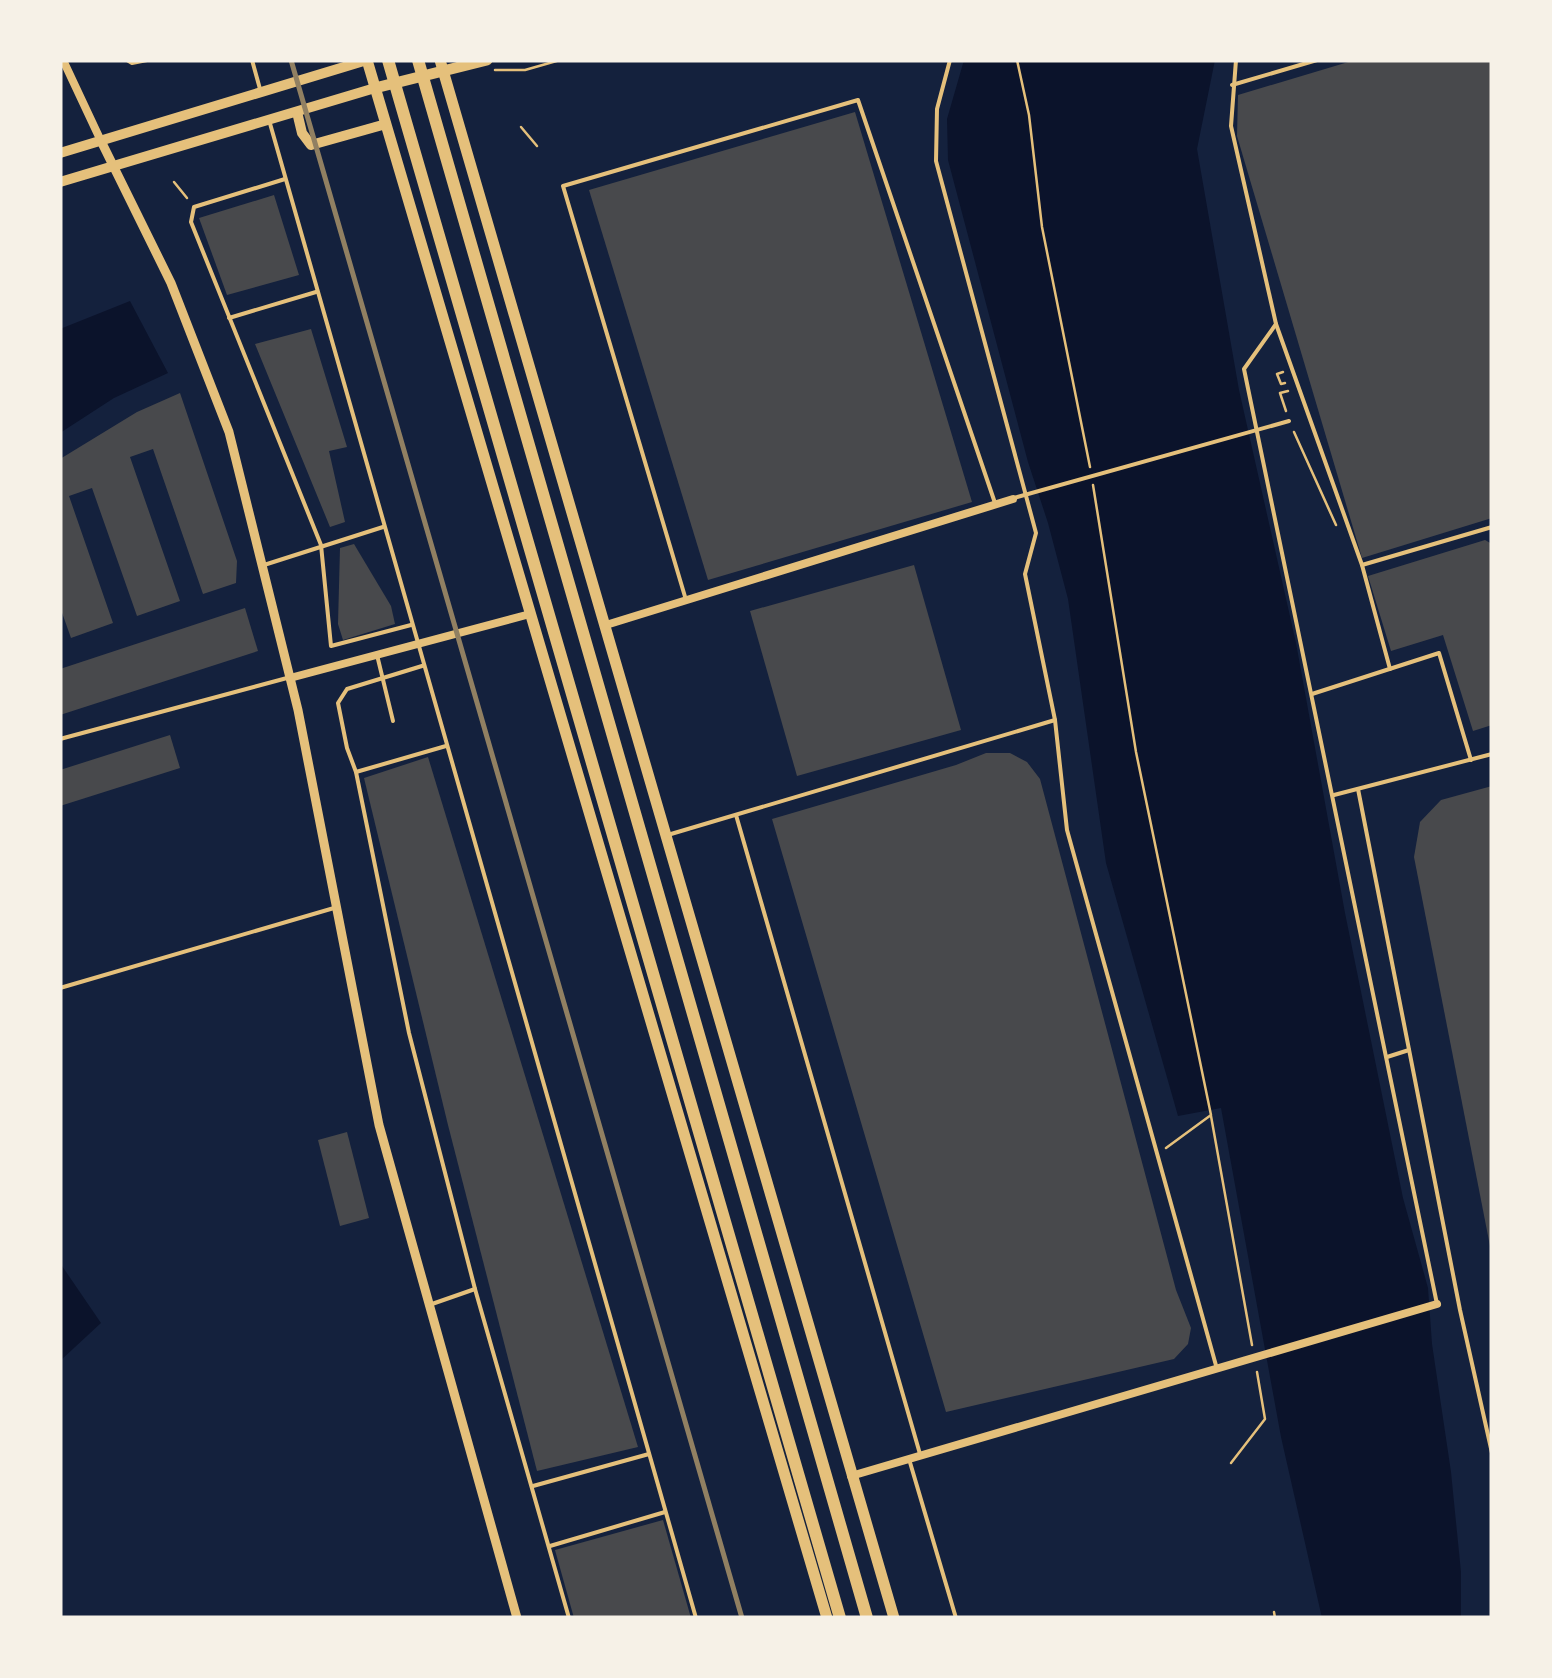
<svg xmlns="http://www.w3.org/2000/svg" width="1552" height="1678" font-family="'Source Serif 4',serif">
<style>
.water{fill:#0b132b}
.building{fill:#48494c}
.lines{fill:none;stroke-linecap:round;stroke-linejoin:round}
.path{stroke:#e5c07b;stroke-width:2.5}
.service{stroke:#e5c07b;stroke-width:4}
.minor{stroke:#e5c07b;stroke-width:8}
.tertiary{stroke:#e5c07b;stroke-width:9}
.secondary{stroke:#e5c07b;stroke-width:10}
.primary{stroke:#e5c07b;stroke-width:11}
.trunk{stroke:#e5c07b;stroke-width:12}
.rail{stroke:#918062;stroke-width:5}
</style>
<rect width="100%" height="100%" fill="#14213d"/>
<!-- water -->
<g class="water">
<polygon points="964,60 1215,60 1197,149 1239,390 1296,643 1345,913 1403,1198 1428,1288 1432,1344 1451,1472 1461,1572 1461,1618 1322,1618 1281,1437 1221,1108 1178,1116 1106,863 1068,599 1048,523 1028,462 948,160 947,119"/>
<polygon points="130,301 168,373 114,398 60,433 60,329"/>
<polygon points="60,1263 101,1323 60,1361"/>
</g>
<!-- building -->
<g class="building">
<polygon points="1355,60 1492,60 1492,518 1362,558 1237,136 1238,95"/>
<polygon points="855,112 972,502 708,580 589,190"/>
<polygon points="274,195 299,275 227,295 199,218"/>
<polygon points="311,329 347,447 329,451 345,522 330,527 255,344"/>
<polygon points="180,393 237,561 236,583 203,594 153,449 130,457 180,601 137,616 92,488 69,496 113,623 71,638 60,607 60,459 137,412"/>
<polygon points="1485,540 1492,544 1492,725 1473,731 1443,635 1391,651 1368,576"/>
<polygon points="354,544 391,606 395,624 343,640 338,624 340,548"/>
<polygon points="914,565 961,730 797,776 750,611"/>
<polygon points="245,608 258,651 60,715 60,669"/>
<polygon points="170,735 180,768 60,806 60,770"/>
<polygon points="986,753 1010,753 1027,762 1040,779 1176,1290 1191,1328 1188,1344 1174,1359 946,1412 772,819 956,765"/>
<polygon points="428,757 638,1447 537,1471 448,1125 364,778"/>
<polygon points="1492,786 1492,1246 1490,1246 1414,857 1420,822 1441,800"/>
<polygon points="347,1132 369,1218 340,1226 318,1140"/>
<polygon points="663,1520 691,1618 574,1618 555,1550"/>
</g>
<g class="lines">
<!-- path -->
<g class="path">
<polyline points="1017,60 1029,115 1042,227 1090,467"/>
<polyline points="495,70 525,70 560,60"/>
<polyline points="521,127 537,146"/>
<polyline points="174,182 187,198"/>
<polyline points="1283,372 1277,374 1281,384 1285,383"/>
<polyline points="1286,411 1280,393 1288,391"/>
<polyline points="1294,432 1336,525"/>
<polyline points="1093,485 1136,752 1211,1115 1166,1148"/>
<polyline points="1211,1116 1252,1345"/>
<polyline points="1231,1463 1265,1419 1257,1372"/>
<polyline points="1274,1612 1275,1618"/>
</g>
<!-- service -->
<g class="service">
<polyline points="127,60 132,63 147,60"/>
<polyline points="252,60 260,89"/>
<polyline points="950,60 937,109 936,161 1036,533 1025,574 1055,720 1067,830 1217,1369"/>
<polyline points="1236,60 1231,126 1276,324 1244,369 1437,1304"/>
<polyline points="1232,85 1317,60"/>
<polyline points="269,120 696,1618"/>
<polyline points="285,179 194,207 191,222 321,545 331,646 411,625"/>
<polyline points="229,318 316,292"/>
<polyline points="1276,324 1362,565 1390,669"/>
<polyline points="1014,498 1289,421"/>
<polyline points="264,565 383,527"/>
<polyline points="1362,565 1492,527"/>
<polyline points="686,600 563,186 858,100 995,503"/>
<polyline points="377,655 393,721"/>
<polyline points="422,666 347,689 338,703 347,748 356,772 409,1033 475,1289 569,1618"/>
<polyline points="1312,694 1439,653 1471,760"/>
<polyline points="60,739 287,678"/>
<polyline points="356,772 446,746"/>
<polyline points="1358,789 1460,1310 1492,1453"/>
<polyline points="1334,795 1492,754"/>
<polyline points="736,815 920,1454"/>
<polyline points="671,834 1055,720"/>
<polyline points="60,988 334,908"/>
<polyline points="1387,1057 1409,1050"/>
<polyline points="432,1304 475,1289"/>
<polyline points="909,1459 956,1618"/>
<polyline points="533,1486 649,1454"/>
<polyline points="550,1546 665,1512"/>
</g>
<!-- minor -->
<g class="minor">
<polyline points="63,60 101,141"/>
<polyline points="606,625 1013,499"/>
<polyline points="290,678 530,614"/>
<polyline points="851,1476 1437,1304"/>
</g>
<!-- tertiary -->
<polyline class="tertiary" points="101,141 171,283 229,432 298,710 379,1125 517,1618"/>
<!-- secondary -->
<g class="secondary">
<polyline points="297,112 302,133 311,145 386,124"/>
<polyline points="60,153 367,60"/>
<polyline points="60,182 375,88"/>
</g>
<!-- primary -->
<g class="primary">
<polyline points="367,60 827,1618"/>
<polyline points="440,60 894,1618"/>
<polyline points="375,88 487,60"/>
</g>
<!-- trunk -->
<g class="trunk">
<polyline points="388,60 840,1618"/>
<polyline points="418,60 867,1618"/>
</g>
<!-- rail -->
<polyline class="rail" points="291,60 742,1618"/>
</g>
<!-- border -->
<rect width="1552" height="1678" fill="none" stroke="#f6f1e7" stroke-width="125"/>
</svg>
